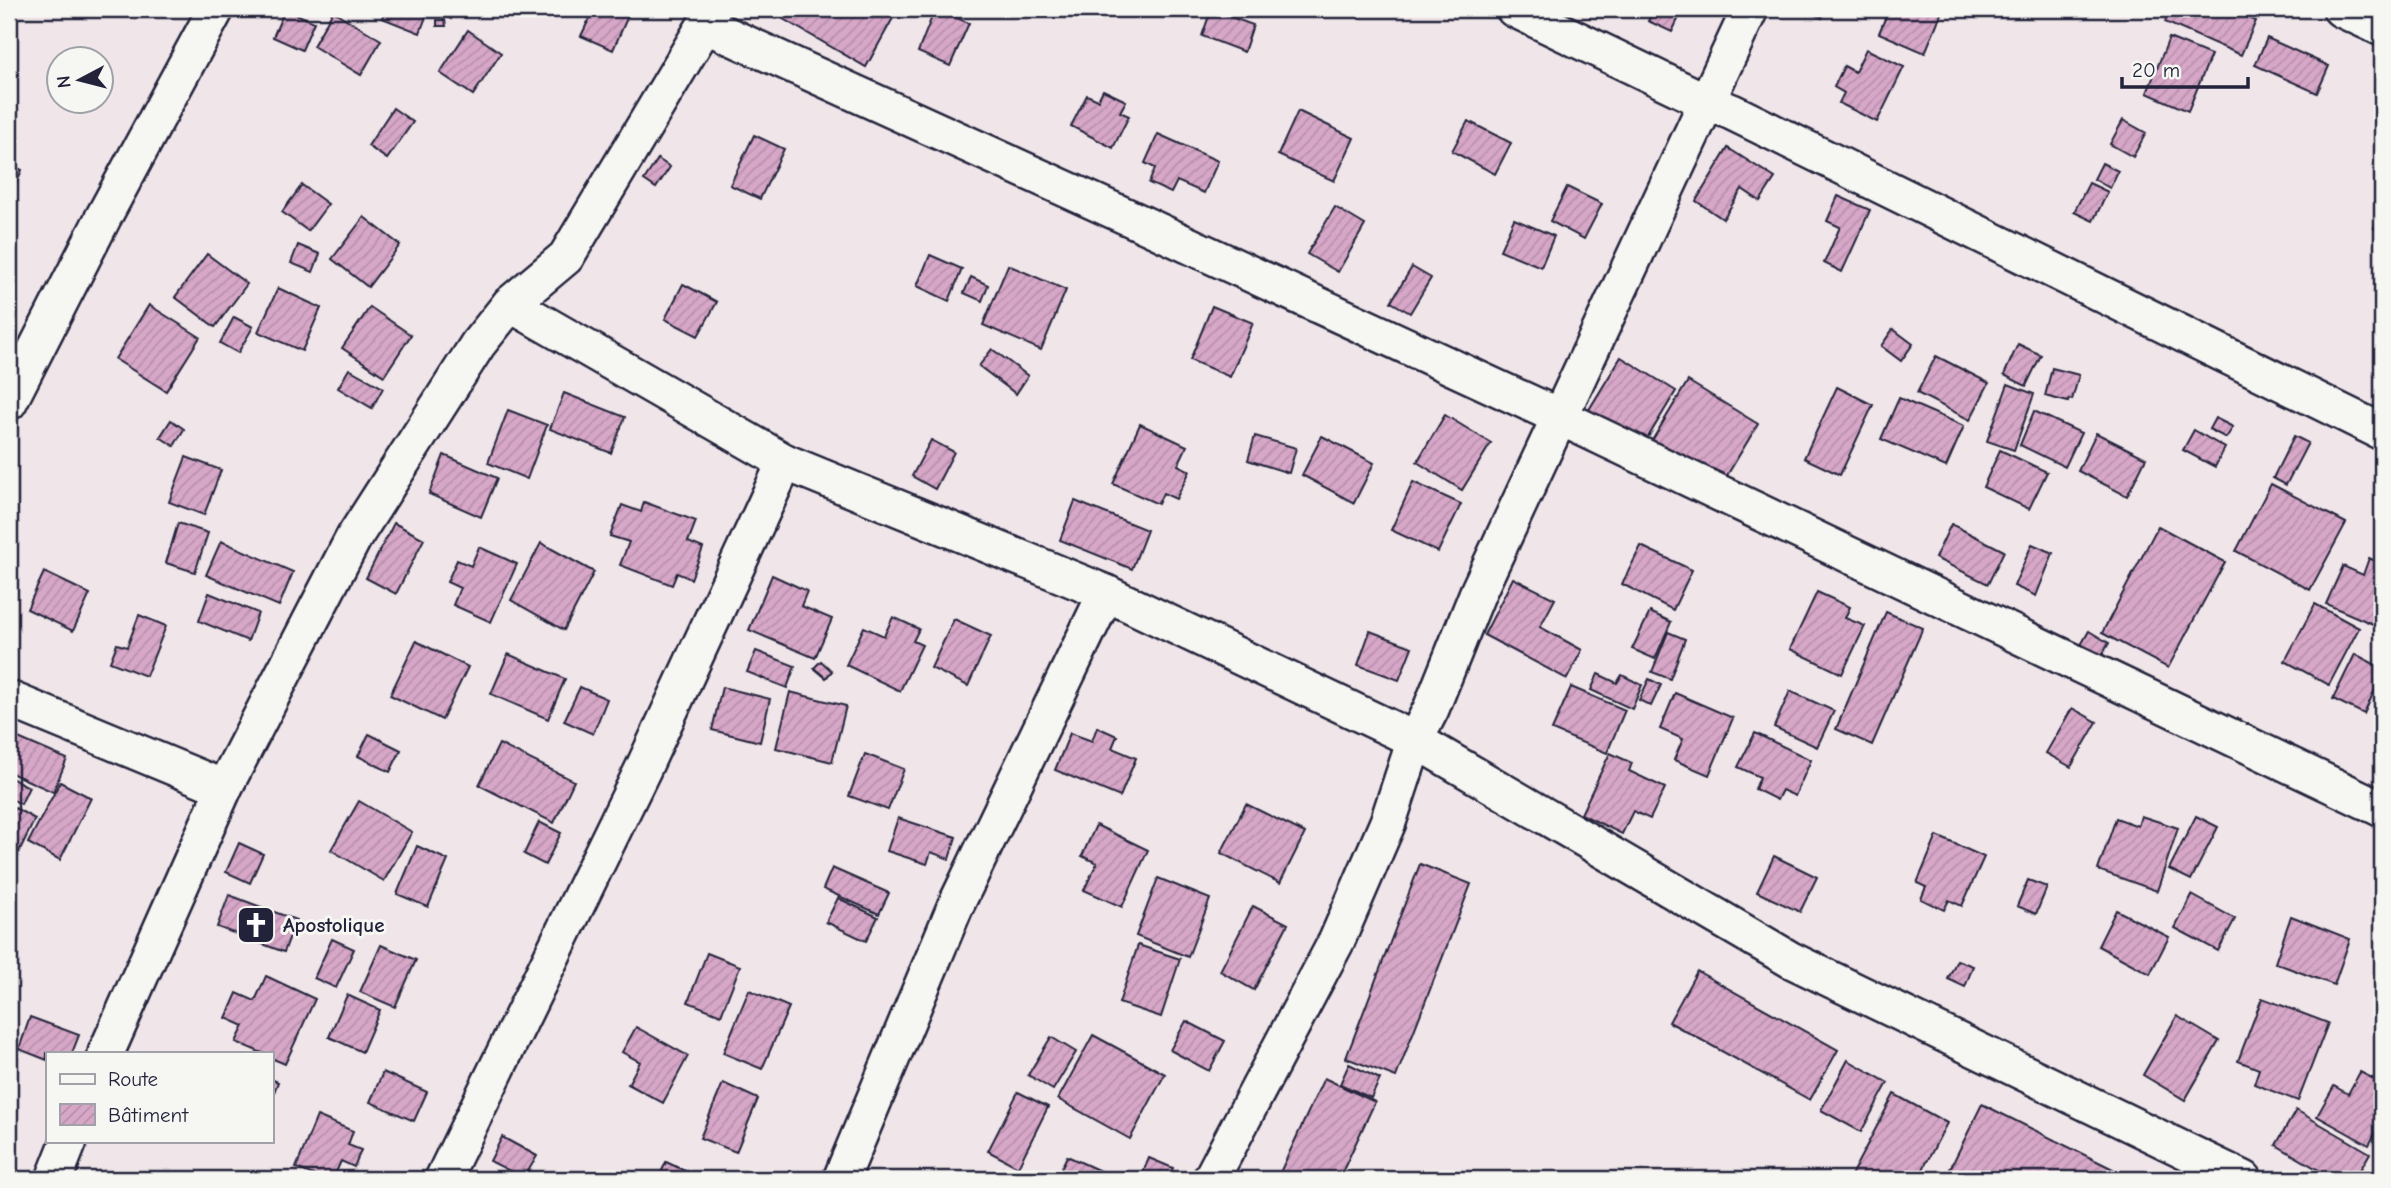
<svg xmlns="http://www.w3.org/2000/svg" width="2391" height="1188" font-family="'Comic Neue',sans-serif">
<style>
.building{fill:url(#building-hatch);stroke:#22223b;stroke-width:2}
.lines{fill:none;stroke-linecap:round;stroke-linejoin:round}
.street-casing{stroke:#22223b;stroke-width:40}
.street{stroke:#f6f6f2;stroke-width:35}
.labels{text-anchor:middle;stroke-width:6;stroke-linejoin:round;paint-order:stroke}
.poi-label{font-size:21px;font-weight:bold;fill:#22223b;stroke:#f6f6f2;text-anchor:start}
</style>
<defs>
<pattern id="building-hatch" width="6" height="6" patternUnits="userSpaceOnUse" patternTransform="scale(1.75)"><rect width="6" height="6" fill="#d7a7c7"/><path d="M-1 1l2-2M0 6l6-6M5 7l2-2" fill="none" stroke="#b88fac"/></pattern>
</defs>
<rect width="100%" height="100%" fill="#f0e6e9"/>
<filter id="ink" filterUnits="userSpaceOnUse"><feTurbulence type="fractalNoise" baseFrequency=".0143" numOctaves="2"/><feDisplacementMap in="SourceGraphic" scale="14" xChannelSelector="R" yChannelSelector="G"/><feConvolveMatrix kernelMatrix="1 2 1 2 8 2 1 2 1" color-interpolation-filters="sRGB"/></filter>
<g filter="url(#ink)">
<!-- building -->
<g class="building">
<polygon points="285,9 314,22 302,50 273,37"/>
<polygon points="385,9 421,9 428,11 420,33 382,18"/>
<polygon points="436,9 457,9 451,19"/>
<polygon points="594,9 631,9 613,50 581,36"/>
<polygon points="773,9 898,9 866,67 771,12"/>
<polygon points="935,9 969,23 950,66 918,52"/>
<polygon points="1654,9 1683,9 1672,32 1648,21"/>
<polygon points="1802,9 1826,9 1822,18"/>
<polygon points="1889,9 1943,9 1925,53 1879,33"/>
<polygon points="2170,9 2229,9 2256,21 2241,55 2165,22"/>
<polygon points="1211,10 1253,25 1244,52 1202,36"/>
<polygon points="333,11 381,40 361,75 313,46"/>
<polygon points="437,20 445,20 446,26 437,26"/>
<polygon points="468,30 501,53 473,95 440,73"/>
<polygon points="2169,38 2211,55 2188,111 2147,93"/>
<polygon points="2267,38 2329,66 2317,93 2255,65"/>
<polygon points="69,48 88,60 63,60"/>
<polygon points="1866,49 1904,67 1877,122 1839,103 1844,93 1834,87 1844,66 1855,72"/>
<polygon points="102,67 108,71 102,82"/>
<polygon points="1103,90 1126,101 1120,112 1129,116 1113,148 1071,126 1087,95 1098,100"/>
<polygon points="393,108 413,122 387,159 368,146"/>
<polygon points="1298,111 1354,138 1334,181 1278,155"/>
<polygon points="2123,120 2146,133 2133,157 2110,144"/>
<polygon points="1468,121 1511,143 1495,174 1452,151"/>
<polygon points="1158,134 1218,161 1204,193 1177,181 1171,193 1149,183 1155,168 1145,163"/>
<polygon points="754,135 784,149 760,199 730,185"/>
<polygon points="1728,148 1775,178 1760,201 1742,189 1723,219 1696,201"/>
<polygon points="658,159 670,167 656,188 644,180"/>
<polygon points="2102,163 2118,171 2110,188 2094,179"/>
<polygon points="9,164 22,170 9,200"/>
<polygon points="2089,183 2108,192 2093,221 2074,212"/>
<polygon points="302,185 328,204 308,231 282,212"/>
<polygon points="1567,187 1602,204 1584,239 1550,221"/>
<polygon points="1838,196 1870,210 1842,272 1824,263 1840,227 1827,221"/>
<polygon points="1335,207 1365,225 1338,272 1307,254"/>
<polygon points="2382,211 2382,232 2374,228"/>
<polygon points="2382,211 2382,232 2374,228"/>
<polygon points="364,217 400,245 368,287 332,259"/>
<polygon points="1514,219 1554,236 1541,267 1500,250"/>
<polygon points="298,245 320,254 313,272 291,263"/>
<polygon points="207,254 247,284 215,327 175,297"/>
<polygon points="930,255 962,269 949,301 917,286"/>
<polygon points="1008,265 1066,290 1041,350 983,325"/>
<polygon points="1412,267 1431,278 1410,313 1391,302"/>
<polygon points="971,277 988,285 982,301 964,293"/>
<polygon points="683,284 717,302 698,336 665,319"/>
<polygon points="278,288 321,308 302,351 258,332"/>
<polygon points="149,305 200,337 166,391 115,359"/>
<polygon points="1212,306 1253,323 1230,377 1190,360"/>
<polygon points="370,307 411,335 384,376 342,348"/>
<polygon points="234,317 253,327 238,353 220,343"/>
<polygon points="1893,329 1913,344 1901,361 1881,346"/>
<polygon points="2018,344 2041,355 2026,386 2004,375"/>
<polygon points="992,349 1028,376 1016,394 979,366"/>
<polygon points="1936,356 1989,383 1970,420 1917,393"/>
<polygon points="1621,357 1676,391 1642,447 1587,413"/>
<polygon points="2052,368 2079,375 2072,400 2069,399 2068,402 2045,396"/>
<polygon points="349,369 383,388 372,408 338,388"/>
<polygon points="1688,381 1758,424 1720,487 1650,444"/>
<polygon points="2008,384 2034,394 2014,450 1987,441"/>
<polygon points="1837,387 1873,405 1840,475 1804,458"/>
<polygon points="564,393 625,417 611,453 550,429"/>
<polygon points="1899,398 1964,426 1946,467 1881,439"/>
<polygon points="508,410 547,425 527,479 488,463"/>
<polygon points="2034,411 2081,433 2065,467 2020,445"/>
<polygon points="1445,415 1491,443 1462,490 1417,462"/>
<polygon points="2215,418 2233,427 2226,438 2209,429"/>
<polygon points="171,420 184,429 174,446 160,437"/>
<polygon points="1140,424 1187,446 1178,465 1190,471 1176,499 1163,493 1158,504 1113,484"/>
<polygon points="2194,430 2225,448 2215,467 2183,450"/>
<polygon points="2096,433 2146,458 2127,496 2078,471"/>
<polygon points="1255,436 1296,448 1289,473 1248,460"/>
<polygon points="1322,436 1374,463 1354,503 1302,475"/>
<polygon points="2294,436 2308,443 2286,485 2273,478"/>
<polygon points="931,440 954,452 935,489 912,476"/>
<polygon points="2000,450 2047,472 2029,509 1983,487"/>
<polygon points="444,455 497,478 481,517 429,494"/>
<polygon points="186,457 221,470 204,515 169,502"/>
<polygon points="1413,482 1461,504 1438,552 1391,530"/>
<polygon points="2271,484 2346,523 2310,590 2236,551"/>
<polygon points="1075,501 1147,530 1132,569 1060,540"/>
<polygon points="644,502 696,521 688,542 703,548 691,579 677,573 672,585 620,565 629,542 610,536 622,505 641,512"/>
<polygon points="178,523 208,533 195,572 166,563"/>
<polygon points="394,523 424,539 396,594 366,578"/>
<polygon points="1951,524 2004,551 1988,584 1935,558"/>
<polygon points="2158,526 2225,562 2168,668 2102,633"/>
<polygon points="221,541 293,572 279,606 206,575"/>
<polygon points="541,543 594,572 564,630 511,600"/>
<polygon points="2032,544 2053,553 2036,596 2014,586"/>
<polygon points="1641,546 1692,570 1673,610 1622,584"/>
<polygon points="479,547 517,564 491,622 453,605 460,588 447,582 457,560 471,566"/>
<polygon points="2369,558 2382,564 2382,628 2326,604 2343,566 2363,575"/>
<polygon points="44,572 90,594 73,631 27,609"/>
<polygon points="772,575 807,591 801,606 832,619 815,658 749,630"/>
<polygon points="1513,578 1555,599 1540,627 1582,650 1567,679 1484,635"/>
<polygon points="1817,592 1850,607 1845,618 1865,626 1842,674 1790,649"/>
<polygon points="209,593 258,613 248,641 199,621"/>
<polygon points="2315,604 2359,628 2329,685 2285,661"/>
<polygon points="1650,612 1671,622 1655,659 1632,649"/>
<polygon points="1886,612 1923,628 1872,745 1836,729"/>
<polygon points="139,615 166,626 146,676 110,662 117,644 127,647"/>
<polygon points="893,617 919,629 913,641 922,645 900,691 846,665 864,627 884,636"/>
<polygon points="954,619 991,636 968,686 931,668"/>
<polygon points="1370,631 1412,647 1399,680 1358,665"/>
<polygon points="2089,631 2109,643 2097,664 2077,652"/>
<polygon points="1668,632 1685,639 1670,679 1652,672"/>
<polygon points="416,641 468,667 442,720 390,695"/>
<polygon points="756,651 795,666 787,688 747,672"/>
<polygon points="508,654 565,679 548,719 491,694"/>
<polygon points="2355,654 2382,668 2382,674 2364,714 2333,699"/>
<polygon points="821,661 832,671 826,678 814,668"/>
<polygon points="1598,674 1617,683 1622,675 1642,685 1632,709 1591,690"/>
<polygon points="1649,679 1661,685 1651,706 1639,700"/>
<polygon points="580,687 607,699 593,734 564,721"/>
<polygon points="722,687 770,699 760,742 712,730"/>
<polygon points="1571,687 1625,710 1607,753 1552,730"/>
<polygon points="1790,691 1834,711 1817,747 1774,727"/>
<polygon points="790,692 846,706 832,762 776,748"/>
<polygon points="1675,693 1733,718 1709,775 1674,760 1683,739 1660,729"/>
<polygon points="2072,708 2097,722 2071,767 2046,753"/>
<polygon points="1097,727 1117,736 1112,748 1136,758 1120,797 1055,770 1070,733 1092,741"/>
<polygon points="1755,733 1811,760 1795,796 1782,790 1777,800 1755,789 1760,777 1738,767"/>
<polygon points="9,734 67,759 53,792 9,772"/>
<polygon points="369,734 401,750 390,772 358,756"/>
<polygon points="499,744 574,781 554,823 479,785"/>
<polygon points="1610,753 1632,763 1629,771 1665,788 1650,819 1633,811 1622,834 1581,814"/>
<polygon points="865,754 904,769 888,810 849,796"/>
<polygon points="11,778 29,787 21,804 9,798"/>
<polygon points="60,782 91,798 60,860 28,843"/>
<polygon points="359,801 412,832 384,881 331,850"/>
<polygon points="1246,804 1305,833 1280,883 1221,853"/>
<polygon points="15,808 35,819 9,872 9,820"/>
<polygon points="2141,816 2178,828 2157,891 2098,870 2116,818 2138,826"/>
<polygon points="2196,816 2218,827 2191,880 2169,869"/>
<polygon points="898,818 956,837 949,859 931,852 927,864 887,851"/>
<polygon points="539,822 561,833 545,865 524,854"/>
<polygon points="1096,825 1148,850 1122,907 1084,890 1097,863 1082,856"/>
<polygon points="1937,836 1984,857 1962,906 1949,900 1944,910 1921,899 1926,887 1917,883"/>
<polygon points="239,843 263,854 250,883 226,872"/>
<polygon points="417,846 448,860 428,907 397,894"/>
<polygon points="1774,856 1817,877 1800,912 1757,892"/>
<polygon points="1420,864 1471,884 1396,1077 1346,1058"/>
<polygon points="832,868 889,893 879,914 823,889"/>
<polygon points="1158,878 1210,899 1188,957 1136,936"/>
<polygon points="2028,880 2047,887 2036,914 2017,906"/>
<polygon points="229,895 296,920 284,952 217,927"/>
<polygon points="2192,895 2235,919 2218,951 2175,928"/>
<polygon points="838,898 878,917 866,941 826,922"/>
<polygon points="1253,906 1288,924 1254,990 1220,971"/>
<polygon points="2116,910 2169,937 2150,974 2098,946"/>
<polygon points="2291,916 2350,939 2334,985 2275,963"/>
<polygon points="332,939 354,949 336,988 314,978"/>
<polygon points="381,945 416,960 395,1007 360,992"/>
<polygon points="1138,945 1180,959 1161,1017 1119,1003"/>
<polygon points="707,953 740,966 721,1015 688,1002"/>
<polygon points="1957,960 1973,966 1965,987 1948,979"/>
<polygon points="1697,971 1838,1050 1810,1100 1669,1022"/>
<polygon points="266,976 315,999 285,1064 271,1058 271,1053 262,1053 236,1042 244,1026 226,1018 237,993 255,1001"/>
<polygon points="749,990 789,1007 762,1069 723,1053"/>
<polygon points="347,995 380,1010 362,1052 329,1037"/>
<polygon points="2262,998 2328,1023 2298,1101 2254,1084 2259,1069 2238,1061"/>
<polygon points="2177,1016 2219,1041 2185,1100 2143,1075"/>
<polygon points="30,1017 79,1035 72,1053 47,1053 47,1060 19,1049"/>
<polygon points="1186,1021 1225,1041 1209,1071 1170,1050"/>
<polygon points="636,1027 688,1056 663,1103 628,1084 640,1062 622,1052"/>
<polygon points="1093,1035 1165,1074 1130,1139 1058,1099"/>
<polygon points="1051,1037 1076,1052 1053,1090 1028,1075"/>
<polygon points="1848,1060 1888,1083 1861,1132 1821,1110"/>
<polygon points="1349,1064 1380,1079 1371,1098 1340,1084"/>
<polygon points="383,1072 427,1092 414,1121 370,1102"/>
<polygon points="2360,1072 2382,1083 2382,1121 2369,1145 2317,1116 2334,1086 2348,1094"/>
<polygon points="1324,1078 1375,1102 1339,1179 1277,1179"/>
<polygon points="271,1079 278,1082 271,1100"/>
<polygon points="723,1083 758,1099 736,1152 700,1138"/>
<polygon points="1018,1092 1048,1107 1018,1167 988,1151"/>
<polygon points="1894,1094 1947,1123 1918,1179 1849,1179"/>
<polygon points="1982,1104 2133,1179 1945,1179"/>
<polygon points="2296,1110 2370,1153 2355,1179 2334,1179 2276,1145"/>
<polygon points="317,1116 353,1131 348,1145 361,1150 354,1167 341,1161 333,1179 323,1179 296,1168"/>
<polygon points="502,1137 537,1156 524,1178 490,1161"/>
<polygon points="1067,1156 1107,1174 1104,1179 1056,1179"/>
<polygon points="1149,1158 1173,1168 1168,1179 1140,1179"/>
<polygon points="666,1162 703,1179 658,1179"/>
</g>
<g class="lines">
<!-- street casing -->
<g class="street-casing">
<g id="street">
<polyline points="1514,9 1707,102 1732,112 2382,432"/>
<polyline points="2341,9 2382,28"/>
<polyline points="705,25 1130,218 1560,417 2382,809"/>
<polyline points="510,304 785,462 1106,593 1415,740 1791,960 2244,1179"/>
<polyline points="9,402 104,216 216,9"/>
<polyline points="9,699 224,788"/>
<polyline points="106,1053 224,788 353,539 478,344 510,304 566,257 705,25 712,9"/>
<polyline points="54,1179 69,1141"/>
<polyline points="443,1179 643,769 785,462"/>
<polyline points="841,1179 955,907 1106,593"/>
<polyline points="1211,1179 1337,940 1388,822 1415,740 1431,709 1478,592 1750,9"/>
</g>
</g>
<!-- street -->
<use href="#street" class="street"/>
</g>
</g>
<!-- icons -->
<defs>
<g id="church-square" transform="scale(2.0125)"><rect x="-9" y="-9" width="18" height="18" rx="4" fill="#22223b" stroke="#f6f6f2"/><path d="M-1.2-6h2.4v3.5h3.3v2.4h-3.3V6h-2.4V-.1h-3.3v-2.4h3.3Z" fill="#fff"/></g>
</defs>
<g fill-rule="evenodd">
<use href="#church-square" x="256" y="925"/>
</g>
<g class="labels">
<!-- poi labels -->
<g class="poi-label">
<text x="283" y="932">Apostolique</text>
</g>
</g>
<!-- margin -->
<rect width="2391" height="1188" fill="none" stroke="#f6f6f2" stroke-width="35"/>
<rect x="18" y="18" width="2356" height="1153" fill="none" stroke="#22223b" stroke-width="2.5" filter="url(#ink)"/>
<!-- legend -->
<rect x="46" y="1052" width="228" height="91" fill="#f6f6f2" stroke="#a1a1a9" stroke-width="2"/>
<rect x="60" y="1074" width="35" height="10" fill="#f6f6f2" stroke="#a1a1a9" stroke-width="2"/>
<text x="108" y="1086" font-size="21" fill="#22223b">Route</text>
<rect x="60" y="1104" width="35" height="21" fill="url(#building-hatch)" stroke="#a1a1a9" stroke-width="2"/>
<text x="108" y="1122" font-size="21" fill="#22223b">Bâtiment</text>
<!-- north arrow -->
<g transform="translate(80 80) rotate(263)"><circle r="33" fill="#f6f6f2" stroke="#a1a1a9" stroke-width="2"/>
<path d="M0-5L12 26L0 18L-12 26Z" fill="#22223b"/>
<text y="-10" font-size="19" font-weight="bold" text-anchor="middle" fill="#22223b">N</text>
</g>
<!-- scale -->
<path d="M2122 77v10h126v-10" fill="none" stroke="#22223b" stroke-width="3.5"/>
<text x="2132" y="77" font-size="21" fill="#22223b" stroke="#f6f6f2" stroke-width="5" paint-order="stroke">20 m</text>
</svg>
